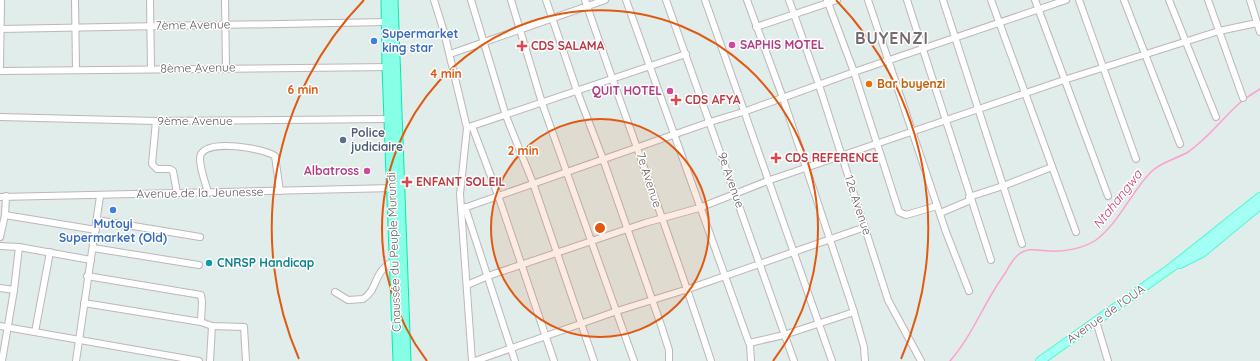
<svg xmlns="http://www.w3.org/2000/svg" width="1260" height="361" font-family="Quicksand,sans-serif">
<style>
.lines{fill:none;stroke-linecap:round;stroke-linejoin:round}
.stream{stroke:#ff9fd0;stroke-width:1.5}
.minor-casing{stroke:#beb6b9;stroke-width:8}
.major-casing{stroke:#4ef9d2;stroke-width:10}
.highway-casing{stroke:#00eeaf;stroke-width:11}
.minor{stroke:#fff;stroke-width:6}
.major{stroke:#a4fff5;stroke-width:8}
.highway{stroke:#86ffe6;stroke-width:9}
.ring{fill:none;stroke:#e15910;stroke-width:2}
.shop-dot{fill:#3f7fe0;stroke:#fff;stroke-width:1.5}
.hotel-dot{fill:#d1479c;stroke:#fff;stroke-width:1.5}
.health-dot{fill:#e0444e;stroke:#fff;stroke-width:1.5}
.food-dot{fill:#e8710a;stroke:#fff;stroke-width:1.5}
.service-dot{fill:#5c6f8a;stroke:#fff;stroke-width:1.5}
.culture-dot{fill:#0f9aa8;stroke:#fff;stroke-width:1.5}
.labels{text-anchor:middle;stroke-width:3;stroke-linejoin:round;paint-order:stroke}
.street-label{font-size:12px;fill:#62595d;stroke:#fff}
.shop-label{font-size:12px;font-weight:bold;fill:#366cbe;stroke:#fff;text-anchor:start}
.hotel-label{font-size:12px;font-weight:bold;fill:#b23c85;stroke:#fff;text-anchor:end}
.health-label{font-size:12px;font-weight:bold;fill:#be3a42;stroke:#fff;text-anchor:start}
.food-label{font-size:12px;font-weight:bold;fill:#c56008;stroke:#fff;text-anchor:start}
.service-label{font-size:12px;font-weight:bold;fill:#4e5e75;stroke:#fff;text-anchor:start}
.culture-label{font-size:12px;font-weight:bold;fill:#0d838f;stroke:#fff;text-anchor:start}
.water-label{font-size:13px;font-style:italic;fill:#c93b79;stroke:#fff}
.district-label{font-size:16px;font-weight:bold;letter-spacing:1px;fill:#746a6f;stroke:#fff}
.centre{fill:#e15910;stroke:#fff;stroke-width:2}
.ring-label{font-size:12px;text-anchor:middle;font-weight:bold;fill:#e15910;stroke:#fff;stroke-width:3;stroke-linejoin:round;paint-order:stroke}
</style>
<rect width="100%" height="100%" fill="#e0edeb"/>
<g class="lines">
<!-- stream -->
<g class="stream">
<polyline points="1246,98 1260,89"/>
<path d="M950,361C973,335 985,300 1006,272C1009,266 1013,259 1018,255C1029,246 1038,251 1050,251C1065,252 1084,248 1096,240C1119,223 1131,192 1151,172C1160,162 1177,159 1188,152C1209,138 1224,116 1243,100"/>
</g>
<!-- minor casing -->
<g class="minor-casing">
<g id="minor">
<polyline points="75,0 76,69"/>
<polyline points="150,0 151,69"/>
<polyline points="225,0 226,68"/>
<polyline points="434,0 444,32 467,128 460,194 472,361"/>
<polyline points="471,0 506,116 533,183 594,361"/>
<polyline points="511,0 542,103 634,361"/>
<polyline points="546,0 577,91 603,159 661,325 669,350 669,361"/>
<path d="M585,0C626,121 672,240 711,361"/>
<polyline points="626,0 749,343 784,335 854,312"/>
<polyline points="666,0 794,361"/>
<polyline points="705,0 832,361"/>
<polyline points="747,0 783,98 854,312 864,347 865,361"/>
<polyline points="789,0 819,85 888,300 921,361"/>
<polyline points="827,0 854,72 899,212 906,215 937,206"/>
<polyline points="868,0 946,232 969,291"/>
<polyline points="907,0 991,260"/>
<polyline points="943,0 1022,244"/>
<polyline points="991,0 1076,232"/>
<polyline points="1035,0 1108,196"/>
<polyline points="1079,0 1136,159"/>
<polyline points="1124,0 1180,144"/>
<polyline points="1169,0 1216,117"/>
<polyline points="1208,0 1243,98"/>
<polyline points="1250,0 1260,32"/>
<polyline points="756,27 837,0"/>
<polyline points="0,29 386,22"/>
<polyline points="450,54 605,0"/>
<polyline points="0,66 1,0"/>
<polyline points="0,71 391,67"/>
<polyline points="0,117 156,121 389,119"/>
<polyline points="156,121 152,164 157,169 170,169 173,171 177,193"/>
<polyline points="472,126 498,195 554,361"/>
<polyline points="469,127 686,54"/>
<path d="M208,193C206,184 197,161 201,154C210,139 262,148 275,156L280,191"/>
<polyline points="0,197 394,188"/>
<polyline points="969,197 1003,186 1052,167"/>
<polyline points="465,207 515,361"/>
<polyline points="461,209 710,122 746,111 854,72 1066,0"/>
<polyline points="940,213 971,200"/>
<polyline points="5,215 96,230"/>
<polyline points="97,220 200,237"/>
<polyline points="0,237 5,215 6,196"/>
<polyline points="0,246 19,247 91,260"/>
<polyline points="93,248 199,265"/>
<polyline points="87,276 201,295 202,302 201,322"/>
<polyline points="467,285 488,276 645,223 699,208 770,180 1064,80 1219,31 1257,23"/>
<polyline points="0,288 14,290"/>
<path d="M335,292L348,300L363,299C379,289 372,272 394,261"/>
<polyline points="84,303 201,322 212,326 244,327 246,361"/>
<polyline points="1096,321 1108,361"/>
<polyline points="0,326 199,361"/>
<polyline points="35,332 50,252"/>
<polyline points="750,344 751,361"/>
<polyline points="2,361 14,290 19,247"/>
<polyline points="76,361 100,196"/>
<polyline points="210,361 212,326"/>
<polyline points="475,361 617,311 688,289 865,227"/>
</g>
</g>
<!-- major casing -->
<g class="major-casing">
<g id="major">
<polyline points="1180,264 1202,253 1260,205"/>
<polyline points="1040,361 1172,267 1260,197"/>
</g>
</g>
<!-- highway casing -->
<g class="highway-casing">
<g id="highway">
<polyline points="386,0 387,67 398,361"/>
<polyline points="393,0 406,361"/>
</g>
</g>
<!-- minor -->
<use href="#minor" class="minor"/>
<!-- major -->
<use href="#major" class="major"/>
<!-- highway -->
<use href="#highway" class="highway"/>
</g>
<!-- distance rings -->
<circle cx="600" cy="228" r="109" fill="#e15910" fill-opacity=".12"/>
<g class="ring">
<circle cx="600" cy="228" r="109"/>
<path d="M427 361A218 218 0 1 1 773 361"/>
<path d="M299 359A328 328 0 0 1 364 0M836 0A328 328 0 0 1 901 359"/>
</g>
<!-- markers -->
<g class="shop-dot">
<circle cx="374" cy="41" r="4"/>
<circle cx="113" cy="210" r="4"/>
</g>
<g class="hotel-dot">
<circle cx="732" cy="45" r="4"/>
<circle cx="670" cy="91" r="4"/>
<circle cx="367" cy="171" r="4"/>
</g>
<g class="health-dot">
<path d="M520 40h4v4h4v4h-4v4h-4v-4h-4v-4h4z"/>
<path d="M674 94h4v4h4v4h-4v4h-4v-4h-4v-4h4z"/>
<path d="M774 152h4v4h4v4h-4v4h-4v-4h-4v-4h4z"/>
<path d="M405 176h4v4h4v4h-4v4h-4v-4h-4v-4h4z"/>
</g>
<circle class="food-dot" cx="869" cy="84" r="4"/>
<circle class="service-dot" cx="343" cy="140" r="4"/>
<circle class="culture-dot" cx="209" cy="263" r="4"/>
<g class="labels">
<!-- street labels -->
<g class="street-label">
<text transform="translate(193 25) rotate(-1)" y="4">7ème Avenue</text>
<text transform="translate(198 68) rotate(-1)" y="4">8ème Avenue</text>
<text x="195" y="125">9ème Avenue</text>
<text transform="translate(649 180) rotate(72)" y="4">7e Avenue</text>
<text transform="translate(731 180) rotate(71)" y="4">9e Avenue</text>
<text transform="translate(200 193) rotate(-1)" y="4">Avenue de la Jeunesse</text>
<text transform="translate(858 205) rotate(72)" y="4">12e Avenue</text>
<text transform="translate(394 252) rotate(-92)" y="4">Chaussée du Peuple Murundi</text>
<text transform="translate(1106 314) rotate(-35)" y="4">Avenue de l'OUA</text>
</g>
<!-- shop labels -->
<g class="shop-label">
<text x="382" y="38">Supermarket<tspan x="382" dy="14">king star</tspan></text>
<text x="113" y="228" text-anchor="middle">Mutoyi<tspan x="113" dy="14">Supermarket (Old)</tspan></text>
</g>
<!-- hotel labels -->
<g class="hotel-label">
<text x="740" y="49" text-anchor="start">SAPHIS MOTEL</text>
<text x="662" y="95">QUIT HOTEL</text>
<text x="359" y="175">Albatross</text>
</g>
<!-- health labels -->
<g class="health-label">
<text x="531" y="50">CDS SALAMA</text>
<text x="685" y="104">CDS AFYA</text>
<text x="785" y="162">CDS REFERENCE</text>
<text x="416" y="186">ENFANT SOLEIL</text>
</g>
<!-- food labels -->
<g class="food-label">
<text x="877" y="88">Bar buyenzi</text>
</g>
<!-- service labels -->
<g class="service-label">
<text x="351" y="137">Police<tspan x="351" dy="14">judiciaire</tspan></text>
</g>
<!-- culture labels -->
<g class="culture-label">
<text x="217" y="267">CNRSP Handicap</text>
</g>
<!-- water labels -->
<g class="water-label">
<text transform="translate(1117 199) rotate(-52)" y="5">Ntahangwa</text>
</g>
<!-- district labels -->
<g class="district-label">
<text x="892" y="44">BUYENZI</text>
</g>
</g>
<circle cx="600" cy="228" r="6" class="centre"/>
<g class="ring-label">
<text x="446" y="78">4 min</text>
<text x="303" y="94">6 min</text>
<text x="523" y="155">2 min</text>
</g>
</svg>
